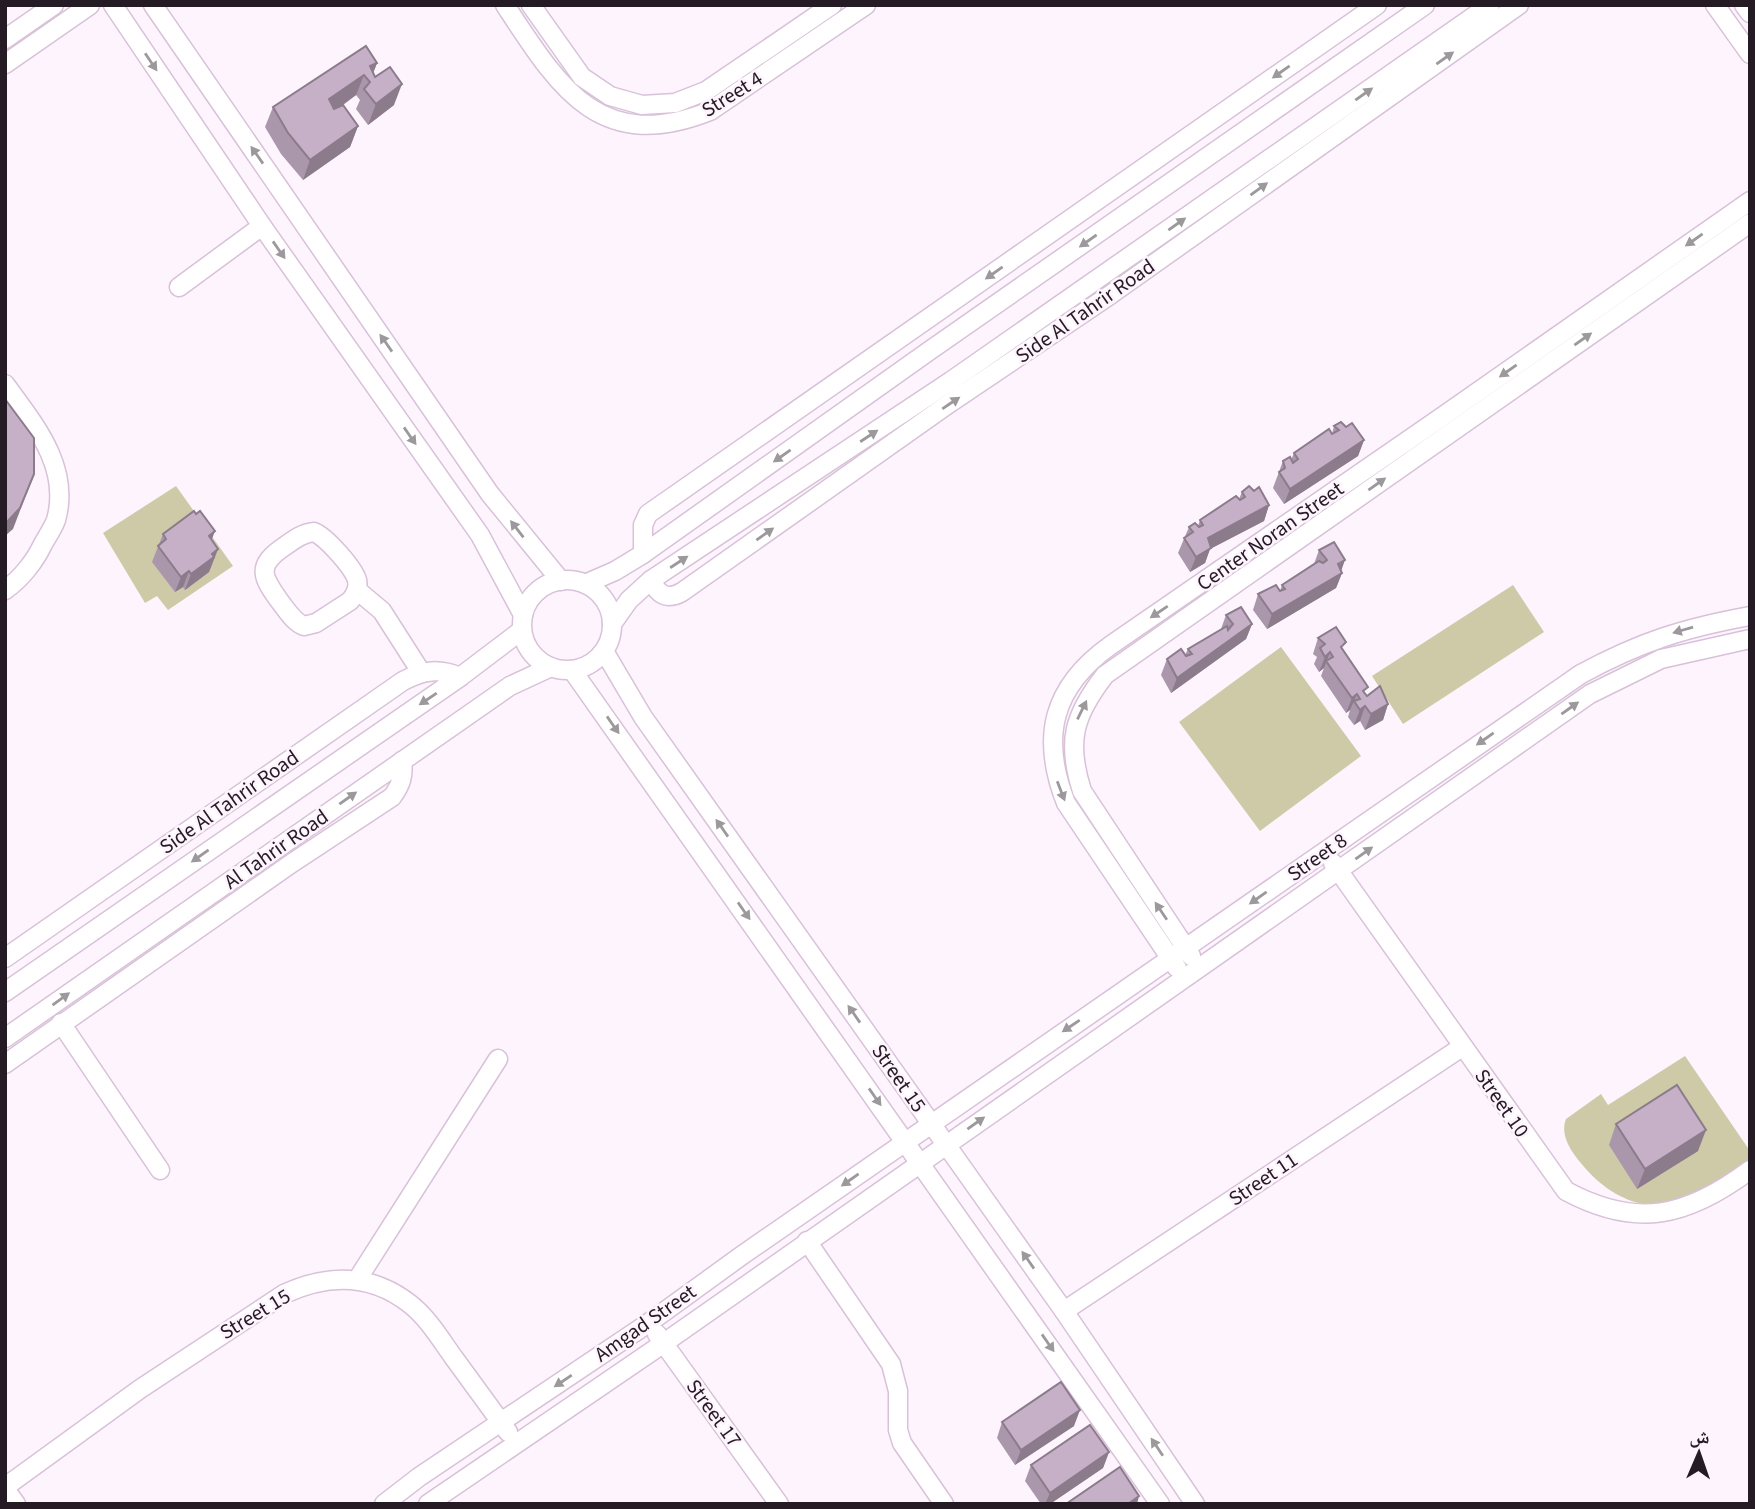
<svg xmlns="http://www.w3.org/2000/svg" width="1755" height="1509" font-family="'Source Sans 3','Noto Naskh Arabic',sans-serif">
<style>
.green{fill:#cec9a6}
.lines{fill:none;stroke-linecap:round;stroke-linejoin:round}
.minor-casing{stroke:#d8c1d9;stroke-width:21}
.minor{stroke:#fff;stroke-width:18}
.wall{fill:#aa97ab}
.shaded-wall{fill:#8b7b8b}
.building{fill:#c6b0c7;stroke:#8b7b8b;stroke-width:2}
.oneway{fill:#9c989c}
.labels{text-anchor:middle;stroke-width:5;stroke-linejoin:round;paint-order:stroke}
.street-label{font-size:21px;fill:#241b24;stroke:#fef4fe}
</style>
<rect width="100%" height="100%" fill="#fef4fe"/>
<!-- green -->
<g class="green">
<polygon points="176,486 233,566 168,610 157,596 145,603 103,533"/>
<polygon points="1513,585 1544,632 1403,724 1372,676"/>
<polygon points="1281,647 1361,756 1260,831 1179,722"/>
<path d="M1685,1056L1750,1151V1168C1733,1177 1706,1197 1689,1202C1644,1214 1608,1197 1580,1162C1570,1150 1560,1134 1566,1119L1601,1094L1608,1105Z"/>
</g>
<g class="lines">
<!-- minor casing -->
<g class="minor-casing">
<g id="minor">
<polyline points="113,5 262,226 480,535 523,615"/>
<polyline points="153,5 490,494 561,581"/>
<path d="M505,5C559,87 599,155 710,111L866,5"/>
<polyline points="531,5 582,77 610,96 642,105 675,103 706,91 832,5"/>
<polyline points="1715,5 1750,54"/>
<polyline points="1744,5 1750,13"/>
<polyline points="5,39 54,5"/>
<polyline points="5,64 90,5"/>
<polyline points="179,287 262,226"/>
<path d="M5,384C34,424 71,467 56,520C53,528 47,537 43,544C35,561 21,579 5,590"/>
<path d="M314,532C326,537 353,567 357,580C359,588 355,595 350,601L316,623L304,626C294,622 288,612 281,603C262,577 255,566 285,546C295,539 303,533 314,532Z"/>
<polyline points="643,554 643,525 648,514 1377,5"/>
<path d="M651,580C658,594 666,601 682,592L947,405L1110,295L1519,5"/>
<circle cx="567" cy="625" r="45"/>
<polyline points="585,584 615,571 643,554 929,351 1425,5"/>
<polyline points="357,590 382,611 421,672"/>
<polyline points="612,624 629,600 651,580 951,381 1490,5"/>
<polyline points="604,651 643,717 1064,1311 1195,1504"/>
<polyline points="572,670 1160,1504"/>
<path d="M1333,863L1566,1191C1637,1229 1687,1217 1750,1170"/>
<path d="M1191,956L1082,791C1066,741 1074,715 1105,675L1750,223"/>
<path d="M5,958L403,681C424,670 439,668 460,677"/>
<path d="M1177,968L1066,803C1040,737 1052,687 1111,645L1439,419L1750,201"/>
<polyline points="5,992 460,677 522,630"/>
<polyline points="61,1023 160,1170"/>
<polyline points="5,1038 510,686 551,667"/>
<path d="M5,1064L292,863L392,797C401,785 404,776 402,761"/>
<polyline points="807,1241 891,1364 898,1391 898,1430 902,1443 944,1504"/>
<polyline points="357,1280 498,1059"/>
<polyline points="1064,1311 1462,1047"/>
<polyline points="657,1334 779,1504"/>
<path d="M5,1487L140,1389L284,1294C327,1274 371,1273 410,1304C428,1318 441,1340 454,1358C472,1383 490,1407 508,1432"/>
<polyline points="5,1489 16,1504"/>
<path d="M384,1504L419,1477L650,1322L741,1256L1581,674C1640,642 1684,628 1750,616"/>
<polyline points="428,1504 664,1343 1590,694 1661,659 1750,639"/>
</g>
</g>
<!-- minor -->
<use href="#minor" class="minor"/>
</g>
<!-- wall -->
<g class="wall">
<polygon points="377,63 373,73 394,105 368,125 356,109 360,100 356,95 342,106 358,126 350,147 303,180 281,154 265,127 273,107"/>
<polygon points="1334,426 1346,427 1364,440 1358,456 1284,504 1273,488 1283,461 1291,460 1294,453 1332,434"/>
<polygon points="1254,491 1269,505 1264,521 1210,549 1205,563 1190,572 1178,553 1189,527 1198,526 1200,520 1239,499 1242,492"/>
<polygon points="163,534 212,541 218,549 209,572 185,590 183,587 175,592 152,562"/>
<polygon points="1319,550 1342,573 1336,588 1267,629 1253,610 1258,594 1280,591 1282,585 1314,564"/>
<polygon points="1226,615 1252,624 1246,639 1171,693 1161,675 1167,659 1185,655 1188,649 1221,629"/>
<polygon points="1318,638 1343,650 1366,695 1388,704 1383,720 1365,730 1360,721 1354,725 1348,717 1350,710 1346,713 1321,676 1324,668 1319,672 1314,664 1317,657 1313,654"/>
<polygon points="1616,1124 1698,1151 1637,1189 1609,1145"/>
<polygon points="1002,1422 1074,1426 1015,1465 997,1438"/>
<polygon points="1109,1452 1103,1468 1050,1504 1041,1504 1025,1481 1031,1465"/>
</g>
<!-- shaded-wall -->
<g class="shaded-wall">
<polygon points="377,63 369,84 370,66"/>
<polygon points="364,75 356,95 321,120 329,99"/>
<polygon points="402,84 394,105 368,125 376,104"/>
<polygon points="358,126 350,147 303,180 310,160"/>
<polygon points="1364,440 1358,456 1284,504 1290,489"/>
<polygon points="34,474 13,529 5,536 5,524"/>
<polygon points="1269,505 1264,521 1210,549 1205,563 1190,572 1196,557 1208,538"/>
<polygon points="215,531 209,547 209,536"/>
<polygon points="218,549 209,572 185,590 191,574 212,554"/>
<polygon points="1345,560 1340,574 1342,573 1336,588 1267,629 1272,614"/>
<polygon points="189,571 183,587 175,592 181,577"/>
<polygon points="1252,624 1246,639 1171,693 1177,678"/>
<polygon points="1330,652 1324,668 1319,672 1325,657"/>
<polygon points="1357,694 1350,710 1346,713 1352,698"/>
<polygon points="1388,704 1383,720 1365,730 1371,714"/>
<polygon points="1365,706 1360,721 1354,725 1360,710"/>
<polygon points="1706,1130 1698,1151 1637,1189 1645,1169"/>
<polygon points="1080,1410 1074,1426 1015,1465 1021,1450"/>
<polygon points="1109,1452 1103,1468 1050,1504 1045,1504 1050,1493"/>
<polygon points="1139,1496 1137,1504 1128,1504"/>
</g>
<!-- building -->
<g class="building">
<polygon points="366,46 377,63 370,66 375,77 390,67 402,84 376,104 364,89 370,82 364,75 329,99 334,109 343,105 358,126 310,160 288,133 273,107"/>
<polygon points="5,399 34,438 34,474 20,508 5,524"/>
<polygon points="1341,422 1346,427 1352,423 1364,440 1290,489 1279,472 1285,468 1283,461 1290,457 1293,463 1298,459 1294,453 1329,429 1332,434 1339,430 1334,426"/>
<polygon points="1249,486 1254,491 1259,487 1269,505 1208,538 1211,548 1196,557 1184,538 1193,532 1189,527 1195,523 1199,527 1203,525 1200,520 1236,496 1240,500 1245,497 1242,492"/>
<polygon points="194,511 196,514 200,511 215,531 209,536 218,549 212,554 214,557 191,574 189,571 181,577 158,546 166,539 163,534"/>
<polygon points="1334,542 1345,560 1338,564 1342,573 1272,614 1258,594 1276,585 1280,591 1285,589 1282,585 1319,561 1323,563 1327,560 1319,550"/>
<polygon points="1241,607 1252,624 1177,678 1167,659 1181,649 1186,656 1192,654 1188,649 1227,626 1228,630 1233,624 1226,615"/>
<polygon points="1336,627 1346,642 1341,647 1368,687 1363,691 1367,696 1380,686 1388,704 1371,714 1365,706 1360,710 1354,701 1360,699 1357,694 1352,698 1326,661 1333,657 1330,652 1325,657 1320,648 1325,644 1318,638"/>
<polygon points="1677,1085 1706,1130 1645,1169 1616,1124"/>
<polygon points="1061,1382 1080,1410 1021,1450 1002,1422"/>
<polygon points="1090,1425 1109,1452 1050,1493 1031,1465"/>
<polygon points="1120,1467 1139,1496 1128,1504 1066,1504"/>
</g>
<!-- one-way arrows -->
<defs><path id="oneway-solid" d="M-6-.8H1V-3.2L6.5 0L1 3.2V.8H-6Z" transform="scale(1.75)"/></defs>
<g class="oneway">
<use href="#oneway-solid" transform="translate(1445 58) rotate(-35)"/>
<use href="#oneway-solid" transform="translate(151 62) rotate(56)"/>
<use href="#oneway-solid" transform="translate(1281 72) rotate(145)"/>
<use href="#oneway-solid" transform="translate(1364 94) rotate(-35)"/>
<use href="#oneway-solid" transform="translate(257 155) rotate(-125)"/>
<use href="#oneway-solid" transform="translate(1259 189) rotate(-36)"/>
<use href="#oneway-solid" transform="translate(1177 224) rotate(-35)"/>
<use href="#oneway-solid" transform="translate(1694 240) rotate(145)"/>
<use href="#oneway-solid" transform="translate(1088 241) rotate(145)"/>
<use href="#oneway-solid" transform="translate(279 250) rotate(55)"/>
<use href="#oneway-solid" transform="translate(994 273) rotate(145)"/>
<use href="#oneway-solid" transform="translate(1583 339) rotate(-35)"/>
<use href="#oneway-solid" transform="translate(386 343) rotate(-125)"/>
<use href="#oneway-solid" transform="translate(1508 371) rotate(145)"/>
<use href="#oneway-solid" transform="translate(951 403) rotate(-34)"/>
<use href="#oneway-solid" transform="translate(410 436) rotate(55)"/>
<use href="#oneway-solid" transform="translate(869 436) rotate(-33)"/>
<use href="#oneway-solid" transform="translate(782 456) rotate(145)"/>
<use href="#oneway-solid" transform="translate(1377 484) rotate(-35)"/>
<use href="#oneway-solid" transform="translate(517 529) rotate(-128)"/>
<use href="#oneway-solid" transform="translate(765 534) rotate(-35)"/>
<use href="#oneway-solid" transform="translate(679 562) rotate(-33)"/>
<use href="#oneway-solid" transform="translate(1159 612) rotate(146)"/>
<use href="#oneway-solid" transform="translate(1683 630) rotate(164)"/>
<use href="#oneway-solid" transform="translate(428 699) rotate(146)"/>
<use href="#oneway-solid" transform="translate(1570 708) rotate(-35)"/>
<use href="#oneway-solid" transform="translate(1082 710) rotate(-64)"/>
<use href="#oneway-solid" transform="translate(613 725) rotate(55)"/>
<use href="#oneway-solid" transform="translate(1485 739) rotate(145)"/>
<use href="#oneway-solid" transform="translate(1061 791) rotate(69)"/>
<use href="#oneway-solid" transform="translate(348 798) rotate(-35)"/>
<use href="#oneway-solid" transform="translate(722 828) rotate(-125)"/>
<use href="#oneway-solid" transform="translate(1364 853) rotate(-35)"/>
<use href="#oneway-solid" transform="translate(200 856) rotate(145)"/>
<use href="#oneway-solid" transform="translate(1258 898) rotate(145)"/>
<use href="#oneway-solid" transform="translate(744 911) rotate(55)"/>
<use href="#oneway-solid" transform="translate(1161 911) rotate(-124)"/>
<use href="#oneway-solid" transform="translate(61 999) rotate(-36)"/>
<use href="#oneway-solid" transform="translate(854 1014) rotate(-125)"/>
<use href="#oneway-solid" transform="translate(1071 1026) rotate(146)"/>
<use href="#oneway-solid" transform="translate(875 1097) rotate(55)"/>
<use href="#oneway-solid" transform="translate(976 1123) rotate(-35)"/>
<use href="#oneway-solid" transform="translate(850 1180) rotate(145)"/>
<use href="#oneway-solid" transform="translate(1028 1260) rotate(-125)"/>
<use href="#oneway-solid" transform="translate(1048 1343) rotate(55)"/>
<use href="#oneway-solid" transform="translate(563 1381) rotate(146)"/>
<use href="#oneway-solid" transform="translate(1157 1447) rotate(-124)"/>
</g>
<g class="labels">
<!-- street labels -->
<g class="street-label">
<text transform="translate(732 94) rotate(-32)" y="7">Street 4</text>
<text transform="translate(1085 311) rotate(-35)" y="7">Side Al Tahrir Road</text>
<text transform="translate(1270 536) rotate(-35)" y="7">Center Noran Street</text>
<text transform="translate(229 802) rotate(-35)" y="7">Side Al Tahrir Road</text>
<text transform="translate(276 849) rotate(-35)" y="7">Al Tahrir Road</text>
<text transform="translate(1317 857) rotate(-35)" y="7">Street 8</text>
<text transform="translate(899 1078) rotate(55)" y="7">Street 15</text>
<text transform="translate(1502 1103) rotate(55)" y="7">Street 10</text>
<text transform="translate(1263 1179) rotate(-34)" y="7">Street 11</text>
<text transform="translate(255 1314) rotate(-31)" y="7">Street 15</text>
<text transform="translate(645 1323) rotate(-35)" y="7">Amgad Street</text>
<text transform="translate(714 1413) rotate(54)" y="7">Street 17</text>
</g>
</g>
<!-- border -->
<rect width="1755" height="1509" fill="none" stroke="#241b24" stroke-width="14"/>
<!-- north arrow -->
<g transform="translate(1699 1453) rotate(2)" stroke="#fef4fe" stroke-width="5" paint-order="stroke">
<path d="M0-5L12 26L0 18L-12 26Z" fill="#241b24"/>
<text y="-10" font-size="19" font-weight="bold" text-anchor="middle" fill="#241b24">ش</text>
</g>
</svg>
